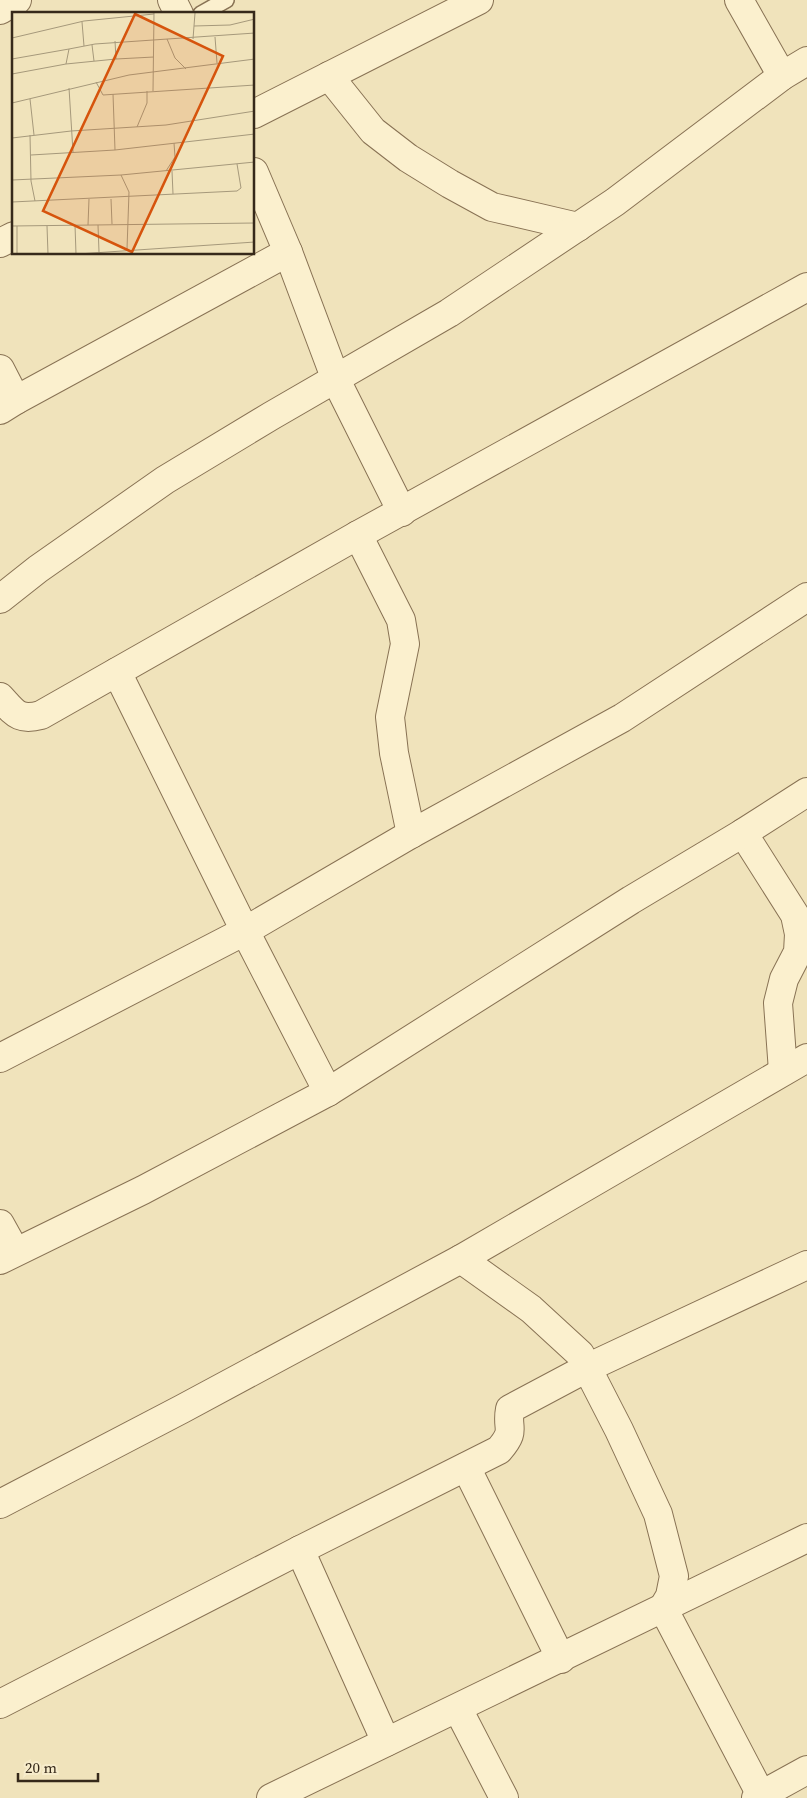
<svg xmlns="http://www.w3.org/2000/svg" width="807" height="1798" font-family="'Source Serif 4',serif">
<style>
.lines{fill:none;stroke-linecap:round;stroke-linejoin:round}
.lane-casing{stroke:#887254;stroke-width:18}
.street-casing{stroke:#887254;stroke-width:30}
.lane{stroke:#fbf0ce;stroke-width:15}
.street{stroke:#fbf0ce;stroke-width:28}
.inset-road{fill:none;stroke:#a6997b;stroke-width:1}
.view{fill:#d6540d;fill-opacity:0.15;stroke:#d6540d;stroke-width:2.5}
.inset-edge{fill:none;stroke:#36291a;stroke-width:2.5}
</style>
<rect width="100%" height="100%" fill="#f0e3bb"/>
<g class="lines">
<!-- lane casing -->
<g class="lane-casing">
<polyline id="lane" points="201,14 226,0"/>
</g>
<!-- street casing -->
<g class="street-casing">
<g id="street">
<polyline points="172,0 179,14"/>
<polyline points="739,0 782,76"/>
<polyline points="0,10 17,0"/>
<polyline points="329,76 373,131 408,158 450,184 492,207 578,227"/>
<polyline points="254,114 479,0"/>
<polyline points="254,172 288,252 336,380 402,512"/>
<polyline points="0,243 14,236"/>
<polyline points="0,369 16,400 0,410"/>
<polyline points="16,400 288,252"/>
<polyline points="358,535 401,620 405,644 390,717 394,753 411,834"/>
<polyline points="0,599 38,569 165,480 271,416 449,313 615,202 782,76 807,61"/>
<polyline points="117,672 245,931 328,1092"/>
<path d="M0,697C15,713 18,721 41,715L358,535L807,287"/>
<polyline points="743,833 795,915 799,934 798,952 784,979 778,1003 783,1071"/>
<polyline points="0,1058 245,931 411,834 622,718 807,597"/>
<polyline points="0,1224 15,1251"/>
<polyline points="461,1259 531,1309 580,1354 619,1430 658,1514 674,1576 670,1596 663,1608 761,1795"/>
<polyline points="0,1260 143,1190 328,1092 631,900 743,833 807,792"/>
<polyline points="466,1467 561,1659"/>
<polyline points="0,1504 182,1409 461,1259 807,1058"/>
<polyline points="300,1550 386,1742"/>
<path d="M0,1704L300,1550L499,1450C517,1429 506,1430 510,1409L587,1368L807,1265"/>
<polyline points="458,1709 504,1798"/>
<polyline points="271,1798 807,1538"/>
<polyline points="756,1798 807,1770"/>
</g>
</g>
<!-- lane -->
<use href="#lane" class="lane"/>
<!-- street -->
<use href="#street" class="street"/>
</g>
<!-- overview -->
<g transform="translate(12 12)">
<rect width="242" height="242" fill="#f0e3bb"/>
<path class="inset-road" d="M70,10L72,34M182,14L218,13L243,7M203,25L205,51M0,26L72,9L142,2M155,27L163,46L174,57M181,27L183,1M80,33L82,49M0,47L57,37M104,47L142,45M54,52L104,47L103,29M0,62L54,52L57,37L83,32L243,21M84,70L91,83L243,73M57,76L61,140M141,79L142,1M101,82L103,138M18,87L22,123M0,91L117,63L243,47M125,115L135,91V79M18,123L19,169L23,189M0,126L59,119L154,113L243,99M19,143L103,138L243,122M154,159L163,145L162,131M160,159L161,182M109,163L117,180L115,237M0,168L109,163L243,150M99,187L100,212M0,190L225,179L229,176L225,152M63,213L64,242M76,213L77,187M86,213L87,240M0,214L243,211M5,214V242M35,214L36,242M66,242L243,230"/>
<path class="view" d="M123,2L211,44L120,240L31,199Z"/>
<rect width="242" height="242" class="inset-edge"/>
</g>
<!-- scale -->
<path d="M18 1773v8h80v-8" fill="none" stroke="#36291a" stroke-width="2.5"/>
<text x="25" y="1773" font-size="15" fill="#36291a" stroke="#f7eccb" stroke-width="4" paint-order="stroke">20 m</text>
</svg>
